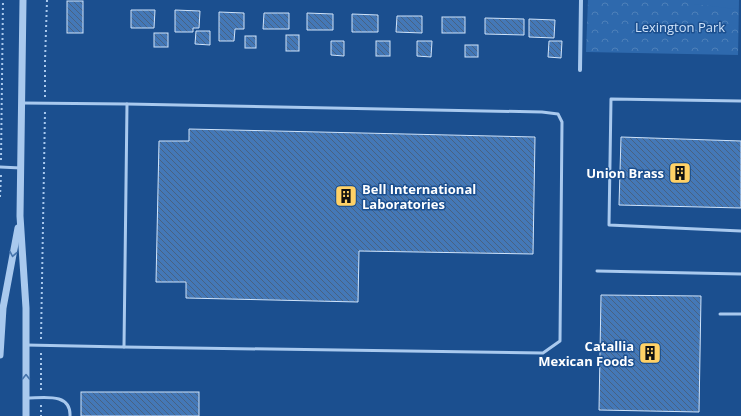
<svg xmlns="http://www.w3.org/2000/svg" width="741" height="416" font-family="'Open Sans',sans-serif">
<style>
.park{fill:url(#park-crowns)}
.pitch{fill:#2e69ad}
.building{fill:url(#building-back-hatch);stroke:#cfe3fa}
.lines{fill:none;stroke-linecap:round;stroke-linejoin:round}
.path{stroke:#a9c9ee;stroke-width:2;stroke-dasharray:2 3;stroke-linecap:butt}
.service{stroke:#a9c9ee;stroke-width:3}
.minor{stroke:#a9c9ee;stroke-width:4}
.tertiary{stroke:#a9c9ee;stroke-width:7}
.oneway{stroke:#4674ac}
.labels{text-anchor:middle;stroke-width:3;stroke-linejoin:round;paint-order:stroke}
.park-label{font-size:13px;fill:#cfe3fa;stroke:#1b4f8f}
.poi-label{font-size:13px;font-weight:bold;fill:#fff;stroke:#1b4f8f;text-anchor:end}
</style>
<defs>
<pattern id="park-crowns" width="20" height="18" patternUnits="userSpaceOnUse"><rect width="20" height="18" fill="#2e69ad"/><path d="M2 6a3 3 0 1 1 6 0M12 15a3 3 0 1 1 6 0" fill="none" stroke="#4d80b9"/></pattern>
<pattern id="building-back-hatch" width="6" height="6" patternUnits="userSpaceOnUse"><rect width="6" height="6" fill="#4478b7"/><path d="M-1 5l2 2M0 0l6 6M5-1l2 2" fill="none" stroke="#486282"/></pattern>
</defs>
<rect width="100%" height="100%" fill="#1b4f8f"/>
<!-- park -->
<polygon class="park" points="588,0 739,0 738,55 586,52"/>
<!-- pitch -->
<polygon class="pitch" points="688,0 736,0 736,9 694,4"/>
<!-- building -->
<g class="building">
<rect x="67" y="1" width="16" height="32"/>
<polygon points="131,10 155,10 154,28 131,28"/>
<polygon points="175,10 200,11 199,28 193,28 193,32 175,32"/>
<polygon points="219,12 244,13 244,29 235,29 234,41 219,41"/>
<polygon points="264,13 289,13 289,29 263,29"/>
<polygon points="307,13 333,14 333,30 307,30"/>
<polygon points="352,14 378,15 378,32 352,32"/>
<polygon points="397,16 422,16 422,33 396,32"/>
<rect x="442" y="17" width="23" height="16"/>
<polygon points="485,18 524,19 524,35 485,34"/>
<polygon points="529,19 555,20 554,38 529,37"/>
<polygon points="196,31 210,31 210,45 195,44"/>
<rect x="154" y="33" width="14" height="14"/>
<rect x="286" y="35" width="13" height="16"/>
<rect x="245" y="36" width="11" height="12"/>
<polygon points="331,41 344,41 344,56 331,55"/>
<rect x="376" y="41" width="14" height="15"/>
<polygon points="417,41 432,41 431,57 417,56"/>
<polygon points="549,41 562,41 561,58 548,57"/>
<rect x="465" y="45" width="13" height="12"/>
<polygon points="189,129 535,137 533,254 359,251 358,302 186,298 186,282 156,282 159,141 189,141"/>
<polygon points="621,137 741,141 741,208 619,205"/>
<polygon points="601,295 701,296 699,412 599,410"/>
<rect x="81" y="392" width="118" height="24"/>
</g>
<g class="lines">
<!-- path -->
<g class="path">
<polyline points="45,97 45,61 47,0"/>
<polyline points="1,160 3,0"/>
<polyline points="0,197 1,175"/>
<polyline points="41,339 45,111"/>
<polyline points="41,353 41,391"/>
<polyline points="41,405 41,416"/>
</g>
<!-- service -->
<g class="service">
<polyline points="741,101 611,99 609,225 741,231"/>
<polyline points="22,103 127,104 124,347 26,345"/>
<polyline points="0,167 21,168"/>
<polyline points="597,271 741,274"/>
<polyline points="720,314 741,314"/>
<polyline points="124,347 543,353 560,341 562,122 558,114 542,112 127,104"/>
<path d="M26,398C43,398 71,392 70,416"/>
</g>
<!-- minor -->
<polyline class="minor" points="580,70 581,0"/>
<!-- tertiary -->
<g class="tertiary">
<polyline points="23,0 20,216 26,308 26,416"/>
<polyline points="0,355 3,308 18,228"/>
</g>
</g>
<!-- one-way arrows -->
<defs><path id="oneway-chevron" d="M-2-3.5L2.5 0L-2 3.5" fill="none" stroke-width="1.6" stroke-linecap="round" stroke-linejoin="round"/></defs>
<g class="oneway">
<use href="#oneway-chevron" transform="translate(13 254) rotate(100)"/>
<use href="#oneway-chevron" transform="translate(26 377) rotate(-89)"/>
</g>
<!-- icons -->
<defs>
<g id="building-square" transform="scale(1.15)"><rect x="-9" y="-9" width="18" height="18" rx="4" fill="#ffd166" stroke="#1b4f8f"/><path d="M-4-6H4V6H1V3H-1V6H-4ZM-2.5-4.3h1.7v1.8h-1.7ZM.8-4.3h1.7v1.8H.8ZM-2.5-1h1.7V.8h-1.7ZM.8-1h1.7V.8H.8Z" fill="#111"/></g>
</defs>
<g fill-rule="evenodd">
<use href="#building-square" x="680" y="173"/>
<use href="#building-square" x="346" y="196"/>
<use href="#building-square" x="650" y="353"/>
</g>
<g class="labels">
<!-- park labels -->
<g class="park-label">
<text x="680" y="32">Lexington Park</text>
</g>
<!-- poi labels -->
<g class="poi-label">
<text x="664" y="178">Union Brass</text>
<text x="362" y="194" text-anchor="start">Bell International<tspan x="362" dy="15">Laboratories</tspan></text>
<text x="634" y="351">Catallia<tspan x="634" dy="15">Mexican Foods</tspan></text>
</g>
</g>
</svg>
